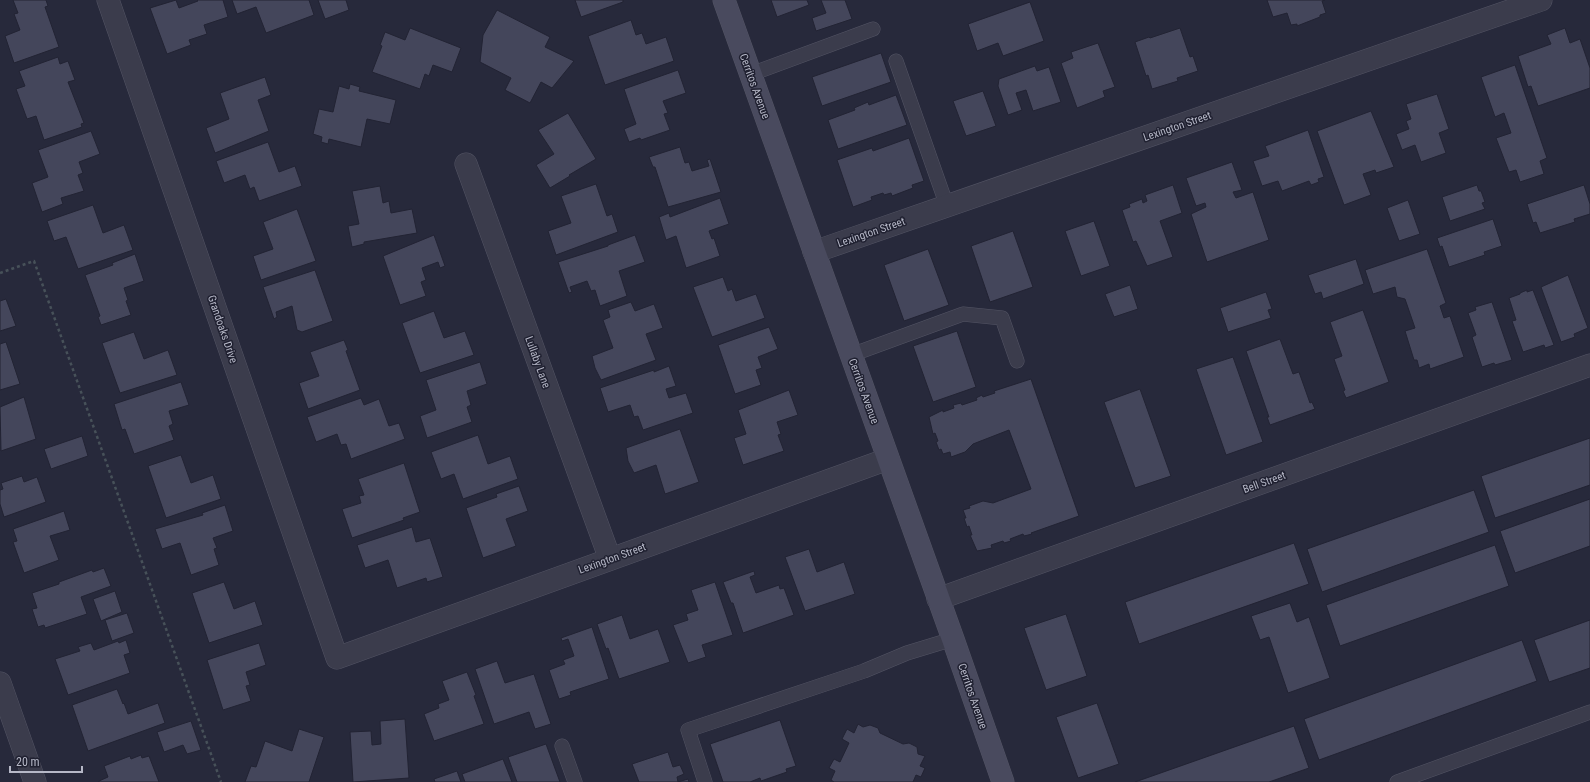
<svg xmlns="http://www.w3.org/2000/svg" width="1590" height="782" font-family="'Roboto Condensed',sans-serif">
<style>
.building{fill:#44465b;stroke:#222333}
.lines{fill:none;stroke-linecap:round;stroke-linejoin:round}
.lane-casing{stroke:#535464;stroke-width:15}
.street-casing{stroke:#535464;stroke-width:23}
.secondary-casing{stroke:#535464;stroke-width:23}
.path{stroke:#475159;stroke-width:2.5;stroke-dasharray:3 3;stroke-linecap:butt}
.lane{stroke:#3b3c4c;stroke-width:14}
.street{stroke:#3b3c4c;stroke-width:22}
.secondary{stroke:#494a5e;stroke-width:22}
.labels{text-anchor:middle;stroke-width:3;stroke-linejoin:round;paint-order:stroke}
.street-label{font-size:11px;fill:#b6b8c7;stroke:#202131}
</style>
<rect width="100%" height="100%" fill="#27293b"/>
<!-- building -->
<g class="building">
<polygon points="13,0 46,0 48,6 45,7 59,47 14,63 5,36 20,30 14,14 18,13"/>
<polygon points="176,0 179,8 198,1 197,0 223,0 228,17 204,25 207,34 189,40 191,45 167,54 150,8"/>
<polygon points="232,0 309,0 314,15 266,33 256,7 237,14"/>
<polygon points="318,0 346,0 349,10 325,19"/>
<polygon points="575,0 623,0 623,2 581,17"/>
<polygon points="771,0 807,0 809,5 777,17"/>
<polygon points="821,0 845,0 852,19 816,31 812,18 826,13"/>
<polygon points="1267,0 1325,0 1322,1 1326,13 1320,15 1320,17 1297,26 1297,24 1291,25 1287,13 1273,17"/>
<polygon points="1030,2 1044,41 1003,56 998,43 977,51 968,24"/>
<polygon points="497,10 550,37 545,47 574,61 552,88 541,82 530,103 505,90 511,78 480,62 483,35"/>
<polygon points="631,20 636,35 642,33 646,44 666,37 674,61 605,85 588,36"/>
<polygon points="410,28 461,48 452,72 433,65 429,76 425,74 420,89 372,72 382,46 380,45 385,32 405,40"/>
<polygon points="1180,28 1190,57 1193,56 1198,71 1177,78 1178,81 1152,89 1148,75 1146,76 1135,42 1149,37 1150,38"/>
<polygon points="1565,28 1570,43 1580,39 1590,68 1590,88 1538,106 1531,86 1528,87 1518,56 1551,44 1547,35"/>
<polygon points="1098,43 1115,87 1103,91 1105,97 1077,108 1061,63 1073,58 1071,52"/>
<polygon points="881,53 891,82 822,106 812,77"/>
<polygon points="58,57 60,64 68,61 75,80 68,82 84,123 81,124 82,127 44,140 36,116 27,119 16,89 25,86 19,71"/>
<polygon points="1515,65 1547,158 1540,161 1544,174 1520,182 1516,170 1509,172 1496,138 1511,133 1504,113 1495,117 1481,77"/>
<polygon points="1035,66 1037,71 1049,67 1061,102 1033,111 1026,90 1016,93 1022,110 1008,115 998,86 999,79"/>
<polygon points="678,70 686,93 663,101 668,113 664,114 670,130 641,140 640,138 629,142 624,129 636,124 624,89"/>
<polygon points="265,77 271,95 258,100 269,131 215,153 206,128 229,119 220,93"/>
<polygon points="350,84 360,87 359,91 396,100 390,124 367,119 361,147 329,139 328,144 321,142 322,137 313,134 319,109 333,112 339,86 349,89"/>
<polygon points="983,91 996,126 966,136 953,101"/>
<polygon points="1437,94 1449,129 1439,133 1446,153 1421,162 1415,145 1402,150 1396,134 1409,129 1406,121 1411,119 1406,104"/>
<polygon points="896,95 907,125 838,149 828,120 855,110 854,108 868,102 869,105"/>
<polygon points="1371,111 1394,167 1376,173 1375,170 1363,174 1371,195 1344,205 1317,131"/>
<polygon points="568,113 596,159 569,175 570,176 550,188 536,165 554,154 538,130"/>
<polygon points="1308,130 1324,177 1318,179 1319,182 1311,185 1309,181 1282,191 1278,181 1262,186 1253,161 1269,156 1265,146"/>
<polygon points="91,131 100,154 79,162 83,173 78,175 84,191 61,198 63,204 42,212 32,183 48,177 38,150"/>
<polygon points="909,138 924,181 912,185 913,188 892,196 891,193 884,195 883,193 871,197 872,200 853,207 837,160 872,148 873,151"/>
<polygon points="268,142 279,172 295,166 302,186 259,201 254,187 250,189 245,175 224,183 216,161"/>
<polygon points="680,147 685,163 689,162 692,171 709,166 707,160 710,159 721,192 668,207 655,167 653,167 649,157"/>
<polygon points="1232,162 1242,190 1233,192 1236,198 1253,192 1269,240 1207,262 1191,214 1206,207 1205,203 1196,206 1186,178"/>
<polygon points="596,184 607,216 612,214 618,232 556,255 548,231 571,223 561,196"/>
<polygon points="1173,185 1182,213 1160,221 1173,257 1147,266 1136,241 1133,242 1122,210 1130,207 1129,204 1142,199 1143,203 1147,201 1145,195"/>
<polygon points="1477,185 1479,191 1481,191 1485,202 1482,203 1485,209 1450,221 1442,197"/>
<polygon points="1584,185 1590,204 1590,214 1574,219 1575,222 1540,233 1536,222 1533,223 1527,204"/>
<polygon points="380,186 383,203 389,201 391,213 412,209 417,233 364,242 364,244 352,247 348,226 359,224 352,191"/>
<polygon points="720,198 729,224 709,231 712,239 714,238 720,256 686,268 676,236 666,240 659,217 669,213 670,217"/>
<polygon points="1408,200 1420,234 1399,241 1387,208"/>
<polygon points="93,205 103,233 124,225 133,250 78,269 66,237 54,241 47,221"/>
<polygon points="297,209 316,261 261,280 253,256 273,249 263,222"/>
<polygon points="1493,219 1502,246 1484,252 1485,255 1449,267 1442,246 1440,247 1437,238"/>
<polygon points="1094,221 1110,266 1081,276 1065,231"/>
<polygon points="1013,231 1033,287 990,302 971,246"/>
<polygon points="434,235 445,266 440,268 438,262 422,268 426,280 421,282 426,296 400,305 383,256"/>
<polygon points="635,235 645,262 619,271 627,296 600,306 595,290 591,291 587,281 570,287 572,292 569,293 558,262 608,246 608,245"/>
<polygon points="928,249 949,305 904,321 884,265"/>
<polygon points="1427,249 1446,303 1440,306 1444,318 1450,316 1464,357 1430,369 1429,364 1419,368 1417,360 1414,360 1405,331 1415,328 1405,299 1397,297 1395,287 1373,294 1365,270"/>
<polygon points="135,254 144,281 124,288 128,300 126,301 131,315 101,325 98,317 100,316 85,275 113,265 112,263"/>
<polygon points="1356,259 1364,284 1323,299 1321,292 1315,294 1308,275"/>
<polygon points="315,270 333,321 302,332 297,330 292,306 276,312 277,317 274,319 263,287"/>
<polygon points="1568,275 1588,328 1574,334 1575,337 1561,342 1541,287"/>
<polygon points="723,277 728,291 732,289 736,301 756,294 765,318 712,337 693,287"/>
<polygon points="1130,285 1138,309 1114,317 1105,294"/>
<polygon points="1527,290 1527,292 1533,290 1554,345 1545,348 1544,345 1523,352 1512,321 1516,320 1509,298 1520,294 1520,293"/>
<polygon points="1266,292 1272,309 1268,310 1271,318 1228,332 1220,308"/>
<polygon points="6,299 16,326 0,331 0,301"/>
<polygon points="631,302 635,311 654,304 663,328 646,334 656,360 601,380 595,368 592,356 613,348 603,320 610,317 608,310"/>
<polygon points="1492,302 1512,360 1495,365 1494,363 1482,367 1472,337 1476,335 1468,313 1476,310 1475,307"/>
<polygon points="1363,310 1389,382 1346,398 1343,391 1345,390 1334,359 1342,356 1330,322"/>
<polygon points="434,311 444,338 465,331 474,355 420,373 402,323"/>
<polygon points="769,327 778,349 758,357 762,368 756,370 761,385 735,394 718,345"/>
<polygon points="957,331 976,387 933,402 913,346"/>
<polygon points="134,332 144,359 168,350 177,375 120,393 102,343"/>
<polygon points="1280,339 1293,374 1299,372 1310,403 1312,402 1315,409 1270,425 1267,417 1269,417 1246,351"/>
<polygon points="344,340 348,350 346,351 360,390 308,409 299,383 319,376 310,352"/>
<polygon points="6,342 20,384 0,390 0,344"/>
<polygon points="1233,357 1263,442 1226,455 1196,369"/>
<polygon points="480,362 487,384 467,391 471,405 467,407 472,422 427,438 420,416 436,410 426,380"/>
<polygon points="669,366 676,386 666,389 669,398 686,393 693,413 643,430 638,416 634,417 630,405 608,412 600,388 654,370 654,372"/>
<polygon points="1031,379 1079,516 1031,533 1032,534 1024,536 1023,534 1010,539 1011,541 1004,543 1003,541 991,545 992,548 977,551 970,535 972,535 969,526 967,527 964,518 966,518 963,510 970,508 969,506 983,501 993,503 1031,489 1009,430 973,444 965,452 951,457 950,452 943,454 941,449 939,450 936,442 938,441 935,433 933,434 929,417 943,410 943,412 954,408 953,405 961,403 962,405 977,400 976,398 982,395 983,397 995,393 994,391"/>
<polygon points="181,382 189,405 169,411 173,424 169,426 174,440 134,454 125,429 122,430 114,404"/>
<polygon points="1140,389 1171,476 1135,488 1104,402"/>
<polygon points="789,390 798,415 777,422 781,434 778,435 784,451 743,465 734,438 746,434 738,410"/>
<polygon points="24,397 36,439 1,451 0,407"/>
<polygon points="361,398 364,405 379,399 389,426 399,423 405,439 351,459 346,444 341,445 337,434 316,442 307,417"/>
<polygon points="680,429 699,482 665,494 656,465 634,473 628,461 626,448"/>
<polygon points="478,435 488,464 510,456 518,479 463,499 454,474 441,479 431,452"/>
<polygon points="82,436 88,456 51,469 44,449"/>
<polygon points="1590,438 1590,485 1495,518 1481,476"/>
<polygon points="181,455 191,483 213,475 221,499 166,518 148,466"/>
<polygon points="404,463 420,512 403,518 404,520 352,538 342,509 361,503 359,496 364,495 358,479"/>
<polygon points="22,476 24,482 37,477 46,502 4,517 0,504 0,490 3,489 1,483"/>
<polygon points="519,486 528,511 506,519 516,546 483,558 466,508 497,497 496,494"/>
<polygon points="1474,490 1489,532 1322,592 1307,549"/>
<polygon points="1590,499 1590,546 1515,573 1500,531"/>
<polygon points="225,505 233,531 213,538 217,548 214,549 219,565 191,575 180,543 162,549 155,529 203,515 202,513"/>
<polygon points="64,511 70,530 50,536 59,560 24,573 13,542 17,541 13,529"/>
<polygon points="412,527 416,542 430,538 443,577 427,582 426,578 397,588 388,560 365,568 357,545"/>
<polygon points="1294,543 1309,584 1139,644 1125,602"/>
<polygon points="1495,545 1509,586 1340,646 1326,605"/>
<polygon points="809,549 817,572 844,562 855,594 805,611 785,557"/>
<polygon points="104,568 111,586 81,597 87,614 45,628 44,625 38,627 32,609 37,608 32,593 59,584 59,582 92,570 93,572"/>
<polygon points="754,571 755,575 750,577 756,593 779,585 780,589 784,588 794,615 743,633 733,603 731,603 723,582"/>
<polygon points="224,582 234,609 255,601 263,625 209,643 192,593"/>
<polygon points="715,582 733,635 702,645 706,657 688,663 673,625 688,620 686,614 698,610 691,590"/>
<polygon points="115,591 122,612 101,621 93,599"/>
<polygon points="1290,603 1297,622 1309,617 1330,678 1288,693 1269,637 1260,640 1251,616"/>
<polygon points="127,613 134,633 112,641 105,620"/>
<polygon points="1066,614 1087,676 1046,690 1024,628"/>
<polygon points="622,615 630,639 658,629 670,662 619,679 608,648 606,649 597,624"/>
<polygon points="1590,620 1590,668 1549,682 1534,640"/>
<polygon points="592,627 609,679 570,692 571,695 559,699 549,670 565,664 563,660 574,656 568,639 562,641 561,638"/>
<polygon points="126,640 130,653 124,655 130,673 68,695 55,659 80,651 78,647 91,643 94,650 118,641 119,643"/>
<polygon points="1522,640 1537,681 1319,760 1304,719"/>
<polygon points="259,643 266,665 246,672 250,685 246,686 251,701 223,710 207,660"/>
<polygon points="497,661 505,683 534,674 551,724 535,729 529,712 494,724 475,669"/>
<polygon points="467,672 476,695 474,696 484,724 434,741 424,714 439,708 438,704 449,700 442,681"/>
<polygon points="117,689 123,704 124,703 128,714 158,703 165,723 88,751 72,705"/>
<polygon points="1097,703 1119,764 1078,778 1056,717"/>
<polygon points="405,719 409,778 353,782 350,732 371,731 372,745 381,744 380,721"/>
<polygon points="780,720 796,766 786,769 787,772 761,781 760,778 750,782 723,782 710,744"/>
<polygon points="191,721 201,750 187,754 183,745 164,752 157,732"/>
<polygon points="858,724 863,727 870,725 878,728 880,733 903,744 909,743 917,747 918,754 925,756 920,766 925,768 921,777 916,775 913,782 834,782 831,780 835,771 829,768 834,759 840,762 849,743 842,739 847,729 854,733"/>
<polygon points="1294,726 1309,768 1269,782 1135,782"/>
<polygon points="299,729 324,737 309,782 245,782 251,766 256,767 265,741 292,751"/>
<polygon points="546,744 560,782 517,782 508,757"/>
<polygon points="668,752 673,767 680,765 684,774 677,777 678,782 688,779 689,782 639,782 632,764"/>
<polygon points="141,755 142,758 149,756 159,782 99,782 99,781 108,777 104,766 130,756 131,759"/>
<polygon points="503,759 512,782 465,782 462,774"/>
<polygon points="457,771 461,782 435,782 434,779"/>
</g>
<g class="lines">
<!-- lane casing -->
<g class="lane-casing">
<g id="lane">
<polyline points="896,61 947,206"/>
<polyline points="751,74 873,29"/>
<polyline points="851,355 963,314 1002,318 1017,361"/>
<polyline points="562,746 575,782"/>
<polyline points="705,782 688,730 864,671 907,653 953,639"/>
<polyline points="1397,782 1590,712"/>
</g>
</g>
<!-- street casing -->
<g class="street-casing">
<g id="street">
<polyline points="108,0 337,658 888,459"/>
<polyline points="466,164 610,559"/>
<polyline points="814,252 1541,0"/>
<polyline points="938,599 1590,365"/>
<polyline points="0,683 35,782"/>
</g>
</g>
<!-- secondary casing -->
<g class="secondary-casing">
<polyline id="secondary" points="724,0 953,639 1003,782"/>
</g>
<!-- path -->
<polyline class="path" points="0,273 34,261 221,782"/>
<!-- lane -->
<use href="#lane" class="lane"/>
<!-- street -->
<use href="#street" class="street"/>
<!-- secondary -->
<use href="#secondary" class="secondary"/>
</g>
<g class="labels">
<!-- street labels -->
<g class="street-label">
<text transform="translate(755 86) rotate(70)" y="4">Cerritos Avenue</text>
<text transform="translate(1177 126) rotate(-19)" y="4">Lexington Street</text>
<text transform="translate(871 232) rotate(-19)" y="4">Lexington Street</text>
<text transform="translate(223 329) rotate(71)" y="4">Grandoaks Drive</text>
<text transform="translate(538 362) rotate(70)" y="4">Lullaby Lane</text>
<text transform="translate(864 391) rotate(70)" y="4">Cerritos Avenue</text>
<text transform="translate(1264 482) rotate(-20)" y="4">Bell Street</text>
<text transform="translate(612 558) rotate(-20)" y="4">Lexington Street</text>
<text transform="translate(973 696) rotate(71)" y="4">Cerritos Avenue</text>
</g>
</g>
<!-- scale -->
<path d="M10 766v6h72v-6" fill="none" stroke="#b6b8c7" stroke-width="2"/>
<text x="16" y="766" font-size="12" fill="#b6b8c7" stroke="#202131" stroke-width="3" paint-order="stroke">20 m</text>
</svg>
